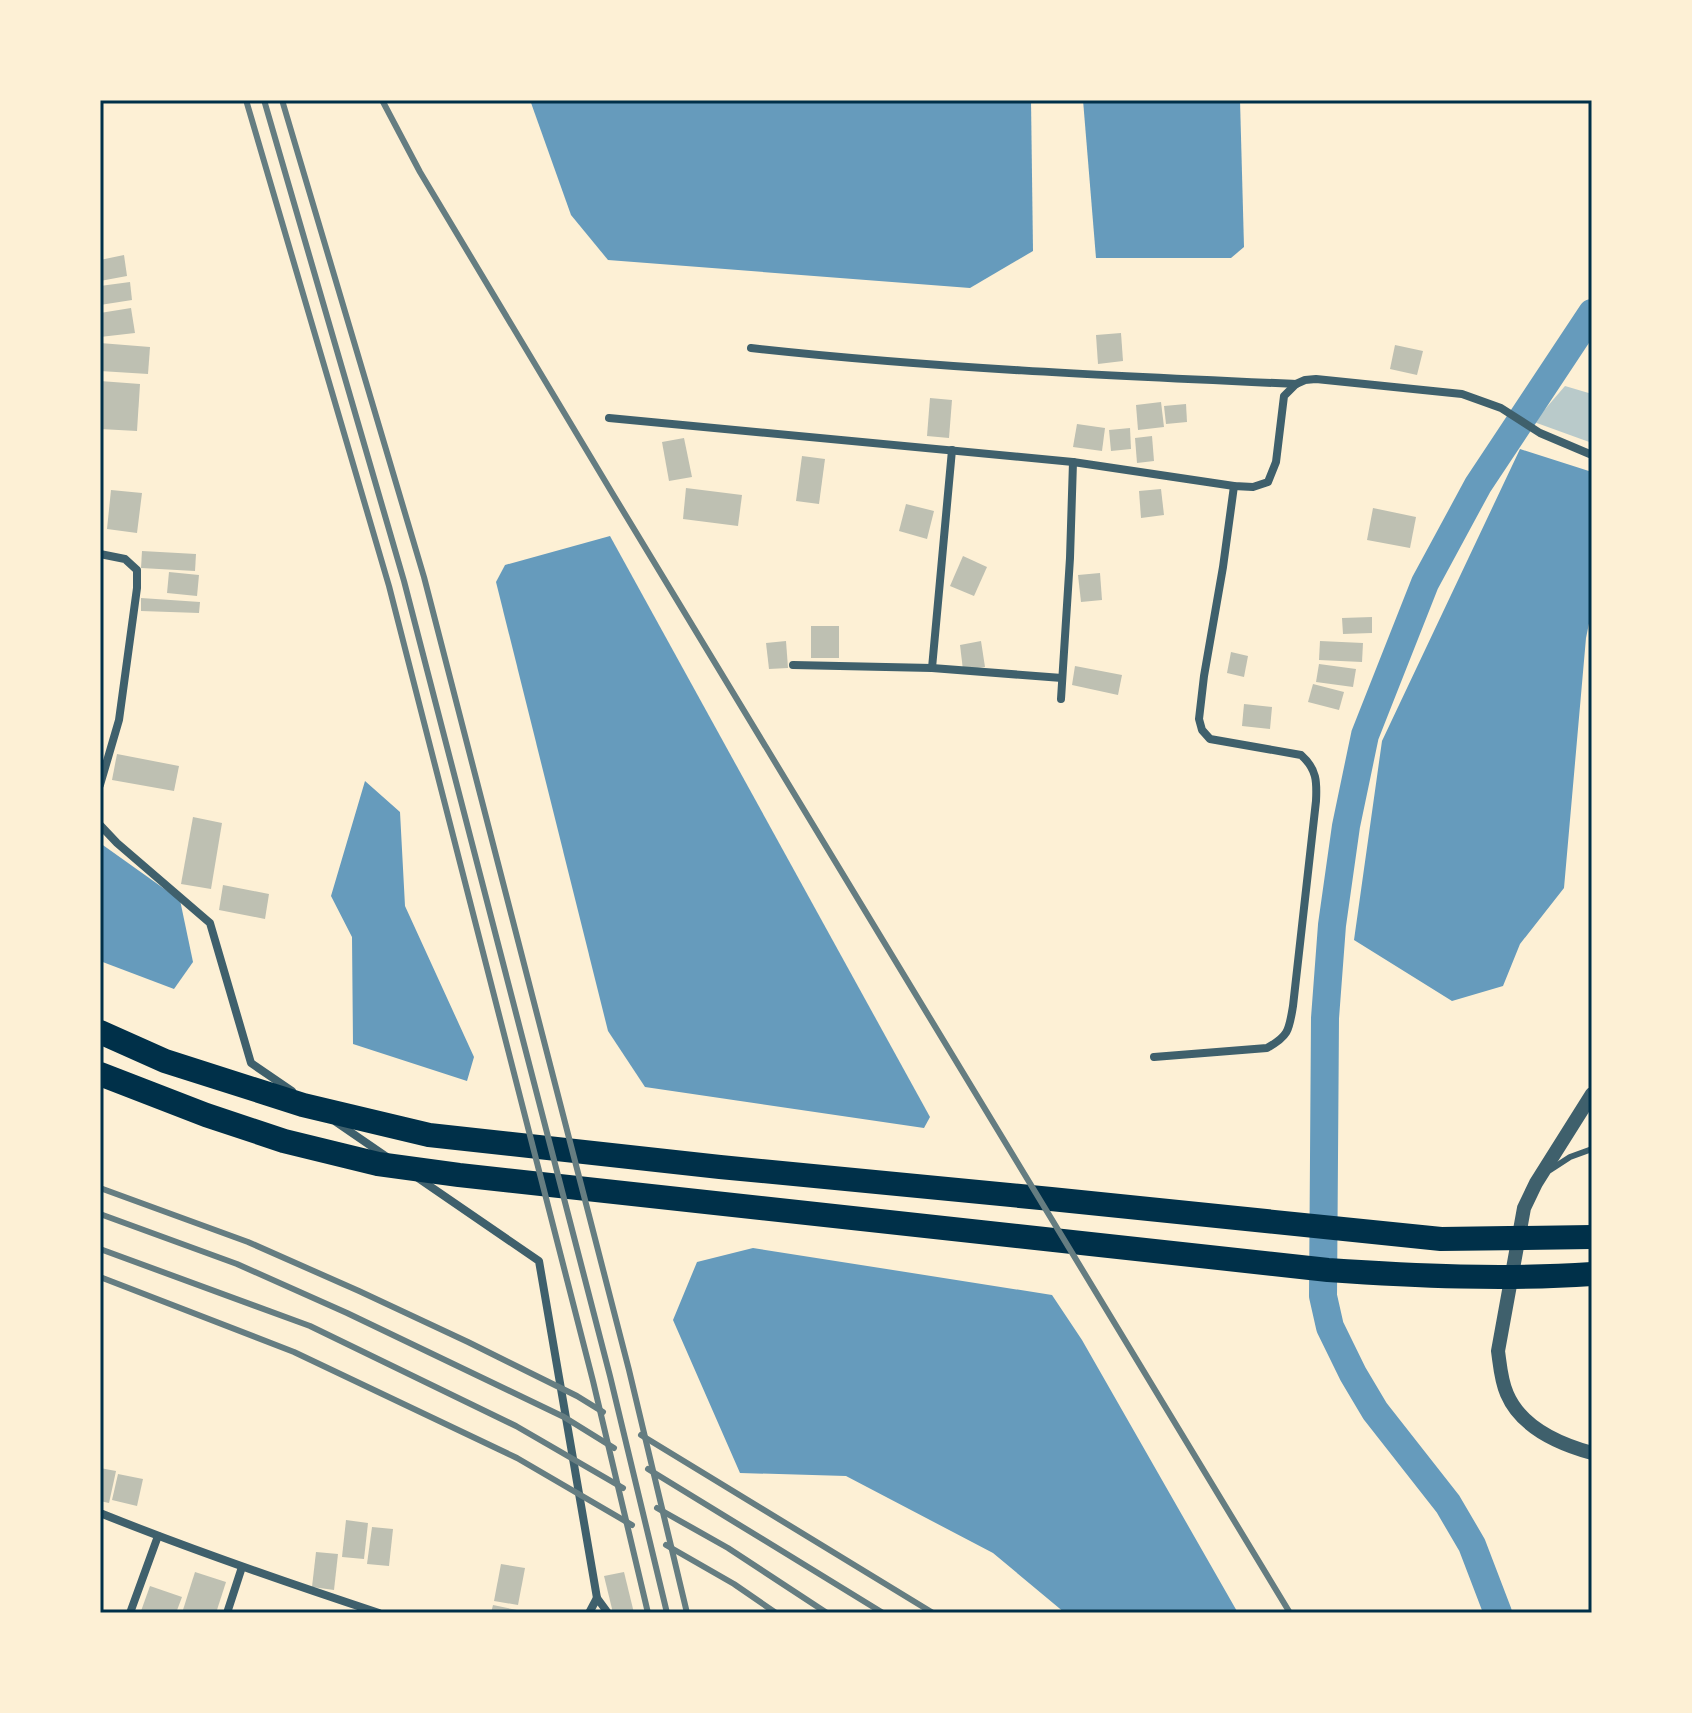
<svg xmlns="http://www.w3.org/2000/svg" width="1692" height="1713" font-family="'DejaVu Sans',sans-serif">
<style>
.green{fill:#b9caca}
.water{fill:#669bbc}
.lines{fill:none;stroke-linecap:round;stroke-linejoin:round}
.canal{stroke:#669bbc;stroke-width:28}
.building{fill:#bec0b2}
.service{stroke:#3f606c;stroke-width:6}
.minor{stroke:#3f606c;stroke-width:8}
.tertiary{stroke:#3f606c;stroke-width:14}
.motorway{stroke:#003049;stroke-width:24}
.rail{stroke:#657d81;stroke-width:6}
.neatline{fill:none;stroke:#003049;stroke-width:3}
</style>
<rect width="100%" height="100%" fill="#fdf0d5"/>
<!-- green -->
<polygon class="green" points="1565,386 1592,394 1592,443 1534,422"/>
<!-- water -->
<g class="water">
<polygon points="530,100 1031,100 1033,251 970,288 608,260 571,215"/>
<polygon points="1083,100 1240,100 1244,247 1231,258 1096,258"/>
<polygon points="1520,449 1592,472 1592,609 1586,638 1564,888 1520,944 1503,986 1452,1001 1354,940 1382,741"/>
<polygon points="610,536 930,1117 924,1128 645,1087 608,1031 496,582 505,565"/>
<polygon points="365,781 400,812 405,906 474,1057 467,1081 353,1044 352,937 331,896"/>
<polygon points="100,843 180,900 193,962 174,989 100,961"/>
<polygon points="753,1248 1052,1295 1082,1340 1238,1613 1065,1613 993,1553 846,1476 740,1473 673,1320 697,1262"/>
</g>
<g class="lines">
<!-- canal -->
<polyline class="canal" points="1498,1613 1472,1545 1448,1504 1375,1411 1353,1374 1330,1327 1323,1296 1325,1018 1332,925 1346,826 1365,735 1425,583 1478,485 1592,313"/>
</g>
<!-- building -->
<g class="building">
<polygon points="124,255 127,276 100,281 100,260"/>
<polygon points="130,282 132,300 100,305 100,286"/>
<polygon points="131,308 135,333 100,337 100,313"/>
<polygon points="1121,333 1123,361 1098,364 1096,335"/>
<polygon points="100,343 150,347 148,374 100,371"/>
<polygon points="1395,345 1423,351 1417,375 1390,369"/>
<polygon points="100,381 140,384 137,431 100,429"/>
<polygon points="930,398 952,400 949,438 927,436"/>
<polygon points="1161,402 1164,427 1138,430 1136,405"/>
<polygon points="1186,404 1187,422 1166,424 1164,406"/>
<polygon points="1077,424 1105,428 1102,451 1073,447"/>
<polygon points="1130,428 1131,449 1111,451 1109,430"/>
<polygon points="1152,436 1154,461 1137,463 1135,438"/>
<polygon points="684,438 692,477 669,481 662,442"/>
<polygon points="802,456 825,459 819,504 796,501"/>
<polygon points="686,488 742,495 738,526 683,519"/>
<polygon points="1161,489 1164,515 1141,518 1139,491"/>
<polygon points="111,490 142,493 137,533 107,529"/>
<polygon points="906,504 934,511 927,539 899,531"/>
<polygon points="1373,508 1416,517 1410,548 1367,540"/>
<polygon points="142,551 196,554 195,571 141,568"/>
<polygon points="963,556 987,567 974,596 950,586"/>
<polygon points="169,572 199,575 197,596 167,593"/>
<polygon points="1100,573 1102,600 1081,602 1078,575"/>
<polygon points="141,598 200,602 199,613 141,611"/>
<polygon points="1372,617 1372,633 1343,634 1342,618"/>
<rect x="811" y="626" width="28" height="32"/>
<polygon points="786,641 788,668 769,669 766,643"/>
<polygon points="981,641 985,667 963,670 960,645"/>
<polygon points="1320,641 1363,643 1362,662 1319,660"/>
<polygon points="1231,652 1248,656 1244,677 1227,673"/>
<polygon points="1319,664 1356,669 1353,687 1316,682"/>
<polygon points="1075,666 1122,675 1118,695 1072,685"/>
<polygon points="1313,684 1344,692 1339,710 1308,702"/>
<polygon points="1244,704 1272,707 1270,729 1242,726"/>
<polygon points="117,754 179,766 174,791 112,780"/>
<polygon points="193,817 222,823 211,889 181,884"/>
<polygon points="223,885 269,894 265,919 219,910"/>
<polygon points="100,1468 116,1471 109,1503 100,1501"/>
<polygon points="118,1474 143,1479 137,1506 112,1500"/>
<polygon points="346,1520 368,1523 364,1559 342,1557"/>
<polygon points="372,1527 393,1529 389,1566 367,1564"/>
<polygon points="316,1552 338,1554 334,1590 312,1587"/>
<polygon points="501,1564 525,1568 518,1605 494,1601"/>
<polygon points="195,1572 226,1582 216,1613 182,1613"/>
<polygon points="624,1572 634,1613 613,1613 604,1576"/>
<polygon points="150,1586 182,1597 176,1613 148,1613 141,1611"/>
<polygon points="493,1605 517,1610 516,1613 491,1613"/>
</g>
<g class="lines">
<!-- service -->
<polyline class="service" points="1550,1170 1570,1157 1592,1149"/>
<!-- minor -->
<g class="minor">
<path d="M751,348C932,368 1115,376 1296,384"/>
<polyline points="609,418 1073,462 1234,486 1253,487 1268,482 1276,462 1284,396 1296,384 1305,380 1316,379 1462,394 1501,408 1540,433 1592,455"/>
<polyline points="100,554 125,559 137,570 137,588 119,720 100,785"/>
<polyline points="793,665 932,668 1062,678"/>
<polyline points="932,668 952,450"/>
<polyline points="1061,699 1070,558 1073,462"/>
<polyline points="100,825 117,843 210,923 251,1063 292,1091"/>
<path d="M1154,1057L1267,1048C1289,1036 1289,1030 1293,1006L1316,801C1317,782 1317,769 1301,755L1210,739L1202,730L1199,719L1204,676L1223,567L1234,486"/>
<polyline points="336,1122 387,1157"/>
<polyline points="418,1178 539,1261 597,1598"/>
<path d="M100,1513C192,1550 285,1582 379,1613"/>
<polyline points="130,1613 158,1536"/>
<polyline points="227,1613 242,1567"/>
<polyline points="589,1613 597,1598 608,1613"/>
</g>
<!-- tertiary -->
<path class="tertiary" d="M1592,1094L1536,1183L1524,1208L1498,1351C1500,1365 1501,1381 1507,1394C1521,1427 1559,1444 1592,1453"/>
<!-- motorway -->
<g class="motorway">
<polyline points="100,1032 165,1061 303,1105 429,1135 720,1167 1051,1199 1441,1239 1592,1237"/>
<path d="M100,1074L206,1115L284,1141L378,1164L459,1175L1328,1270C1416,1276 1504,1280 1592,1274"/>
</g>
<!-- rail -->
<g class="rail">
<polyline points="246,100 389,586 593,1381 648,1613"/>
<polyline points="264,100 404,581 610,1376 667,1613"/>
<polyline points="282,100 424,577 629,1370 687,1613"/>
<polyline points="382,100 420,172 614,496 1290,1613"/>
<polyline points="100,1188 248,1242 359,1291 468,1342 577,1396 603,1412"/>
<polyline points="100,1214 237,1264 347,1313 564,1417 614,1448"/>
<polyline points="100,1249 310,1326 516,1426 623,1488"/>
<polyline points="100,1277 294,1352 517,1458 632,1525"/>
<polyline points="641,1435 933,1613"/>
<polyline points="648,1469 883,1613"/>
<polyline points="657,1508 728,1548 827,1613"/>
<polyline points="666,1545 734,1584 776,1613"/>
</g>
</g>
<!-- border -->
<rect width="1692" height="1713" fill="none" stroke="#fdf0d5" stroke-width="204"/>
<rect x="102" y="102" width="1488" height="1509" class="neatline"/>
</svg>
